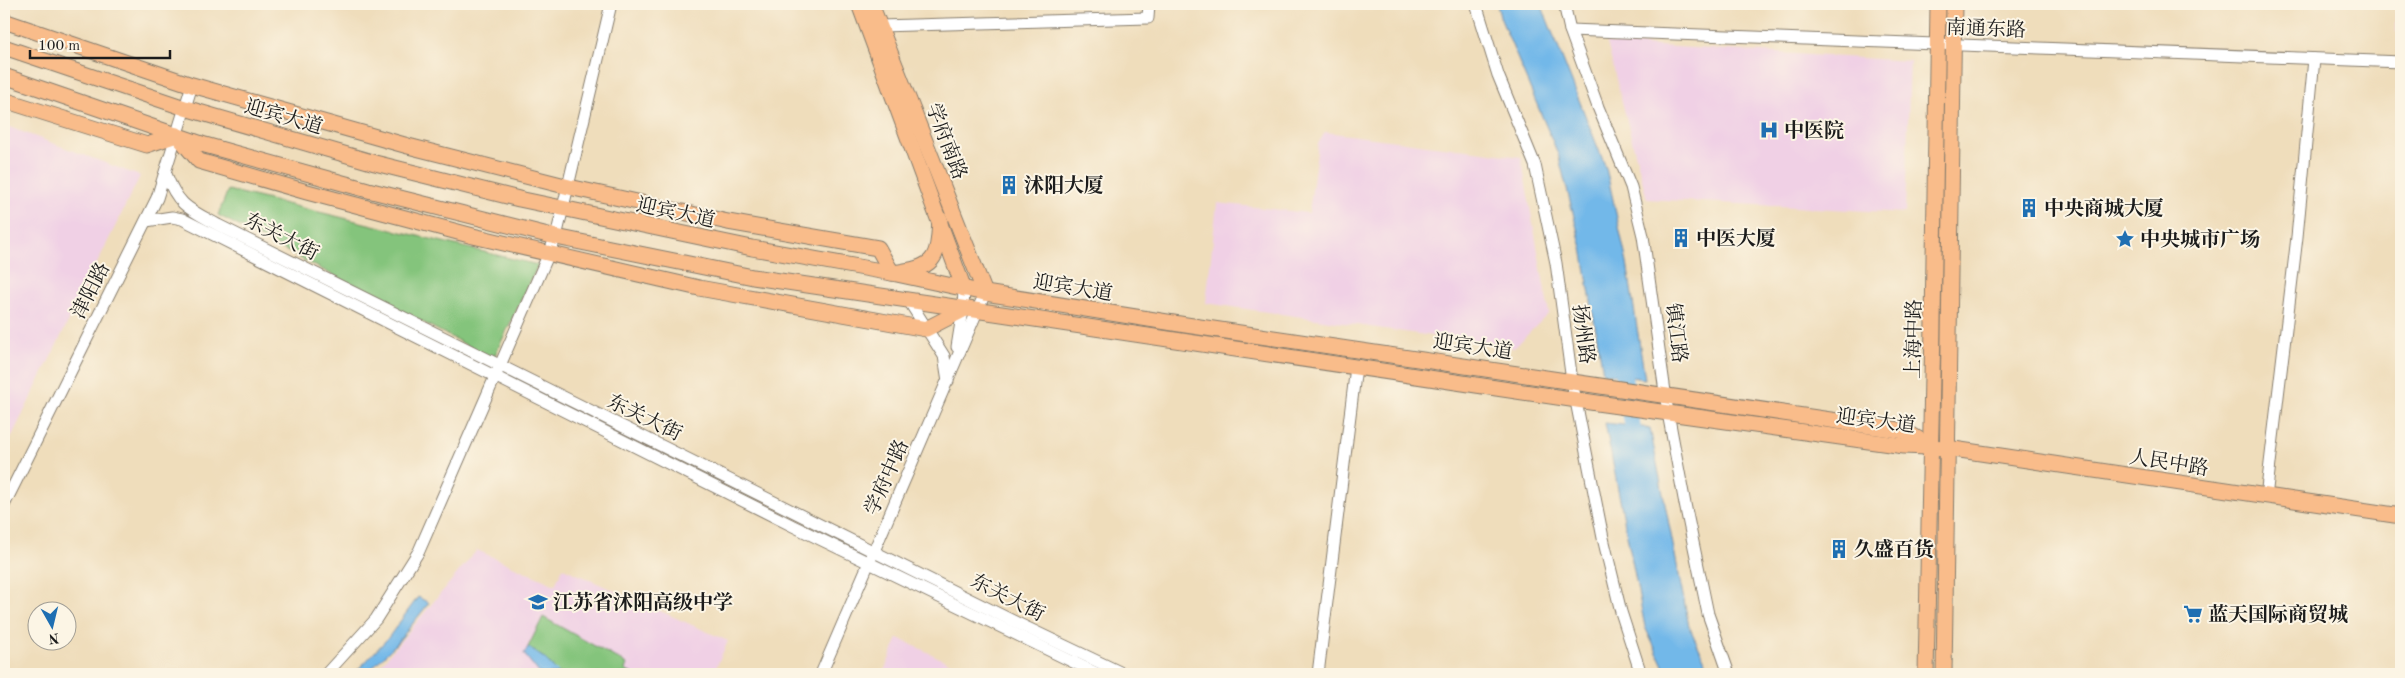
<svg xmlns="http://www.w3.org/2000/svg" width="2405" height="678" font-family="'Old Standard TT','Noto Serif SC',serif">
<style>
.built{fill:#f0d0e5}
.green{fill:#84c47c;stroke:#50704c}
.water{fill:#72b8e9;stroke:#476a82}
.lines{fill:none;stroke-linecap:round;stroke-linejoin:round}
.river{stroke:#72b8e9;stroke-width:16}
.minor-casing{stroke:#867c6c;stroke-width:13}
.major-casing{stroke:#867c6c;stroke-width:17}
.minor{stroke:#fff;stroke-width:11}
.major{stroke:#f9bc8a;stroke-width:15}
.labels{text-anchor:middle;stroke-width:4;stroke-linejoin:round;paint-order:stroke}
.street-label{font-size:20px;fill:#1c1c1c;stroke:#fcf5e5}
.poi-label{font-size:20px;font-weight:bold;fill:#1c1c1c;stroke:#fcf5e5;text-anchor:start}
</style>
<rect width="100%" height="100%" fill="#fcf5e5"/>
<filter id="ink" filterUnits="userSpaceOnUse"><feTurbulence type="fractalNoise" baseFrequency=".02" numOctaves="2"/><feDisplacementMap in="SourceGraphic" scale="10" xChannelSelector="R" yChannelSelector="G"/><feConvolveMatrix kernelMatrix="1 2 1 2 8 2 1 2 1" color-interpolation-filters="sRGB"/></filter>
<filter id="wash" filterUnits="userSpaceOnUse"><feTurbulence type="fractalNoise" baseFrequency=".0096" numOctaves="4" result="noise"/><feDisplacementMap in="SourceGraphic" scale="20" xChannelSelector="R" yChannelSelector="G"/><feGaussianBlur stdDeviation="1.12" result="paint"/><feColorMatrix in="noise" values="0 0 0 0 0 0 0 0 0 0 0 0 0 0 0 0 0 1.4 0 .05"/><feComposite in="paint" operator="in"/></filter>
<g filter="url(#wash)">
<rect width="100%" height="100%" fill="#efddbb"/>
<!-- built -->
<g class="built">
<polygon points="2396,4 2401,4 2401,32 2395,32"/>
<polygon points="1607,43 1910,61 1905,213 1647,199"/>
<polygon points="4,125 140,176 4,452"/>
<polygon points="1325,132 1521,157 1549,313 1514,348 1206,303 1217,203 1309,213 1318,144"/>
<polygon points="477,550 555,585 563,568 728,641 713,674 373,674"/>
<polygon points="898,638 973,674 883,674"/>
</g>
<!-- green -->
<g class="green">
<polygon points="228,190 538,265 493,359 218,215"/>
<polygon points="543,617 627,664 625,670 632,674 560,674 544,658 528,647"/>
</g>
<!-- water -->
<g class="water">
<polygon points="1497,4 1541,4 1606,168 1627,263 1645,379 1603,373 1582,248 1558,154 1500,17"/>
<polygon points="1605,423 1650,428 1689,626 1711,674 1667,674 1645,627"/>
<polygon points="418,597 429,603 398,642 366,674 354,674 388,638"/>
<polygon points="528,647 544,658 560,674 540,674 524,654"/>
</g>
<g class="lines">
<!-- river -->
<polyline class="river" points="1620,355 1636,446"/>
</g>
</g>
<g filter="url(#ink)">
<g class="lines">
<!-- minor casing -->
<g class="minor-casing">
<g id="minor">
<polyline points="1476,4 1498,75 1535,165 1556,263 1572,381 1603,538 1621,612 1641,674"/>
<polyline points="1564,4 1570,30 1598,107 1631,187 1643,236 1668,413 1685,504 1708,614 1729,674"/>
<polyline points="880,26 1148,18 1149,4"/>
<polyline points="1570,30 2401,62"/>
<path d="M166,174C178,206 189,209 218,225L1017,623L1124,674"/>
<polyline points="146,221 172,217 182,219 793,526 1098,674"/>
<polyline points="909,301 944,356 948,381"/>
<polyline points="957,347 963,310 964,289"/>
<polyline points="2266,497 2297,237 2314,59"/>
<polyline points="4,505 157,198 192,85"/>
<polyline points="326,674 376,619 419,551 556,237 611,4"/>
<polyline points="821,674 985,293"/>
<polyline points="1318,674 1356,367"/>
</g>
</g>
<!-- major casing -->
<g class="major-casing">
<g id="major">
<polyline points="859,4 964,289"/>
<polyline points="871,4 985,293"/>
<path d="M4,21L192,85L408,146L569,187L728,222L878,248L892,273C935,267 938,262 940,219"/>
<polyline points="4,47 185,108 375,163 519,199 752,248 892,273 985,293 1186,325 1905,431 1928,445"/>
<polyline points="4,76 205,145 368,190 556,237 753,277 1597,403 1904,446 1947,448 2401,516"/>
<polyline points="4,100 147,145 177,135 199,161 307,192 473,236 699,288 926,329 963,310"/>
<path d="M1926,674C1930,451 1936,227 1938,4"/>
<polyline points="1944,674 1954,4"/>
</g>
</g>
<!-- minor -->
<use href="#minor" class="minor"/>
<!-- major -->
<use href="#major" class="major"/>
</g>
</g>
<!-- icons -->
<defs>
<g id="hospital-bare" transform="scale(1.5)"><path d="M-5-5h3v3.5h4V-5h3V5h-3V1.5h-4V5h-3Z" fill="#1f6fb2" stroke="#fcf5e5" stroke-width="2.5" paint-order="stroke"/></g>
<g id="building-bare" transform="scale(1.5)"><path d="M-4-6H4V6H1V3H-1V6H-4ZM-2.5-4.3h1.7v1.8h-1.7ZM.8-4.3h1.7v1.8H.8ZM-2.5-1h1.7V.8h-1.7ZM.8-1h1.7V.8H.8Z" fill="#1f6fb2" stroke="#fcf5e5" stroke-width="2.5" paint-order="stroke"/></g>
<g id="sight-bare" transform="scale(1.5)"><path d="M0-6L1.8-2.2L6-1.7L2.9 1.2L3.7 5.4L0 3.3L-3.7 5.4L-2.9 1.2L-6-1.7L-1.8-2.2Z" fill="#1f6fb2" stroke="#fcf5e5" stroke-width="2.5" paint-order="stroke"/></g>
<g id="school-bare" transform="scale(1.5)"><path d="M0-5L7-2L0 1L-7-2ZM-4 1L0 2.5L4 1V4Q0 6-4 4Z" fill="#1f6fb2" stroke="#fcf5e5" stroke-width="2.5" paint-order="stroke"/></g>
<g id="supermarket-bare" transform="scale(1.5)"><path d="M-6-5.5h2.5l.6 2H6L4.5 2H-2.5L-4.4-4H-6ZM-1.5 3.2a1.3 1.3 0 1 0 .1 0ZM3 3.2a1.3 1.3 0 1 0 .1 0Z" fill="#1f6fb2" stroke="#fcf5e5" stroke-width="2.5" paint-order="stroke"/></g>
</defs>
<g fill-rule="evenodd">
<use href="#hospital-bare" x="1769" y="130"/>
<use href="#building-bare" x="1009" y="185"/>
<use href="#building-bare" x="2029" y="208"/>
<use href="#building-bare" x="1681" y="238"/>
<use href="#sight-bare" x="2125" y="239"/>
<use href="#building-bare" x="1839" y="549"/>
<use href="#school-bare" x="538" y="602"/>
<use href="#supermarket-bare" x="2193" y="614"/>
</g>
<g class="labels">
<!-- street labels -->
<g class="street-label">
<text transform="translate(1986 28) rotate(2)" y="7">南通东路</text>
<text transform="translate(284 116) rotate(16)" y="7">迎宾大道</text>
<text transform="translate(947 141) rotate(69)" y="7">学府南路</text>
<text transform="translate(676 212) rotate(12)" y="7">迎宾大道</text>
<text transform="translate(282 236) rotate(27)" y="7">东关大街</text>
<text transform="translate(1073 287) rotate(9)" y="7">迎宾大道</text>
<text transform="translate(90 290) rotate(-63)" y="7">津阳路</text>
<text transform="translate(1677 333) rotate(83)" y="7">镇江路</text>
<text transform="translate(1584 334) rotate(82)" y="7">扬州路</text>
<text transform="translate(1913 339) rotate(-89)" y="7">上海中路</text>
<text transform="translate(1473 346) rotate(8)" y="7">迎宾大道</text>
<text transform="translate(645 417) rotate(26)" y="7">东关大街</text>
<text transform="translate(1876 420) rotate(7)" y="7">迎宾大道</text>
<text transform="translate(2169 462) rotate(9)" y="7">人民中路</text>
<text transform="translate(886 477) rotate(-66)" y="7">学府中路</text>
<text transform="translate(1008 597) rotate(27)" y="7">东关大街</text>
</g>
<!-- poi labels -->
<g class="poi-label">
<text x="1784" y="137">中医院</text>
<text x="1024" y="192">沭阳大厦</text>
<text x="2044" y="215">中央商城大厦</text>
<text x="1696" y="245">中医大厦</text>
<text x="2140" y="246">中央城市广场</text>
<text x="1854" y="556">久盛百货</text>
<text x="553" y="609">江苏省沭阳高级中学</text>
<text x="2208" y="621">蓝天国际商贸城</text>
</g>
</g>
<!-- margin -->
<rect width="2405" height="678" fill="none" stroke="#fcf5e5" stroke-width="20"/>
<!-- north arrow -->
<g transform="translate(52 626) rotate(172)"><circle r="24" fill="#fcf5e5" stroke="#a29e95"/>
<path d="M0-4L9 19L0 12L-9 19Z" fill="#1f6fb2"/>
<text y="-8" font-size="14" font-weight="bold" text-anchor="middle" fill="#1c1c1c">N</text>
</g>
<!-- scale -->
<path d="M30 50v8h140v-8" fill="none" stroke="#1c1c1c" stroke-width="2.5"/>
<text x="38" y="50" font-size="15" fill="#1c1c1c" stroke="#fcf5e5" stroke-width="4" paint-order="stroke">100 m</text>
</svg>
